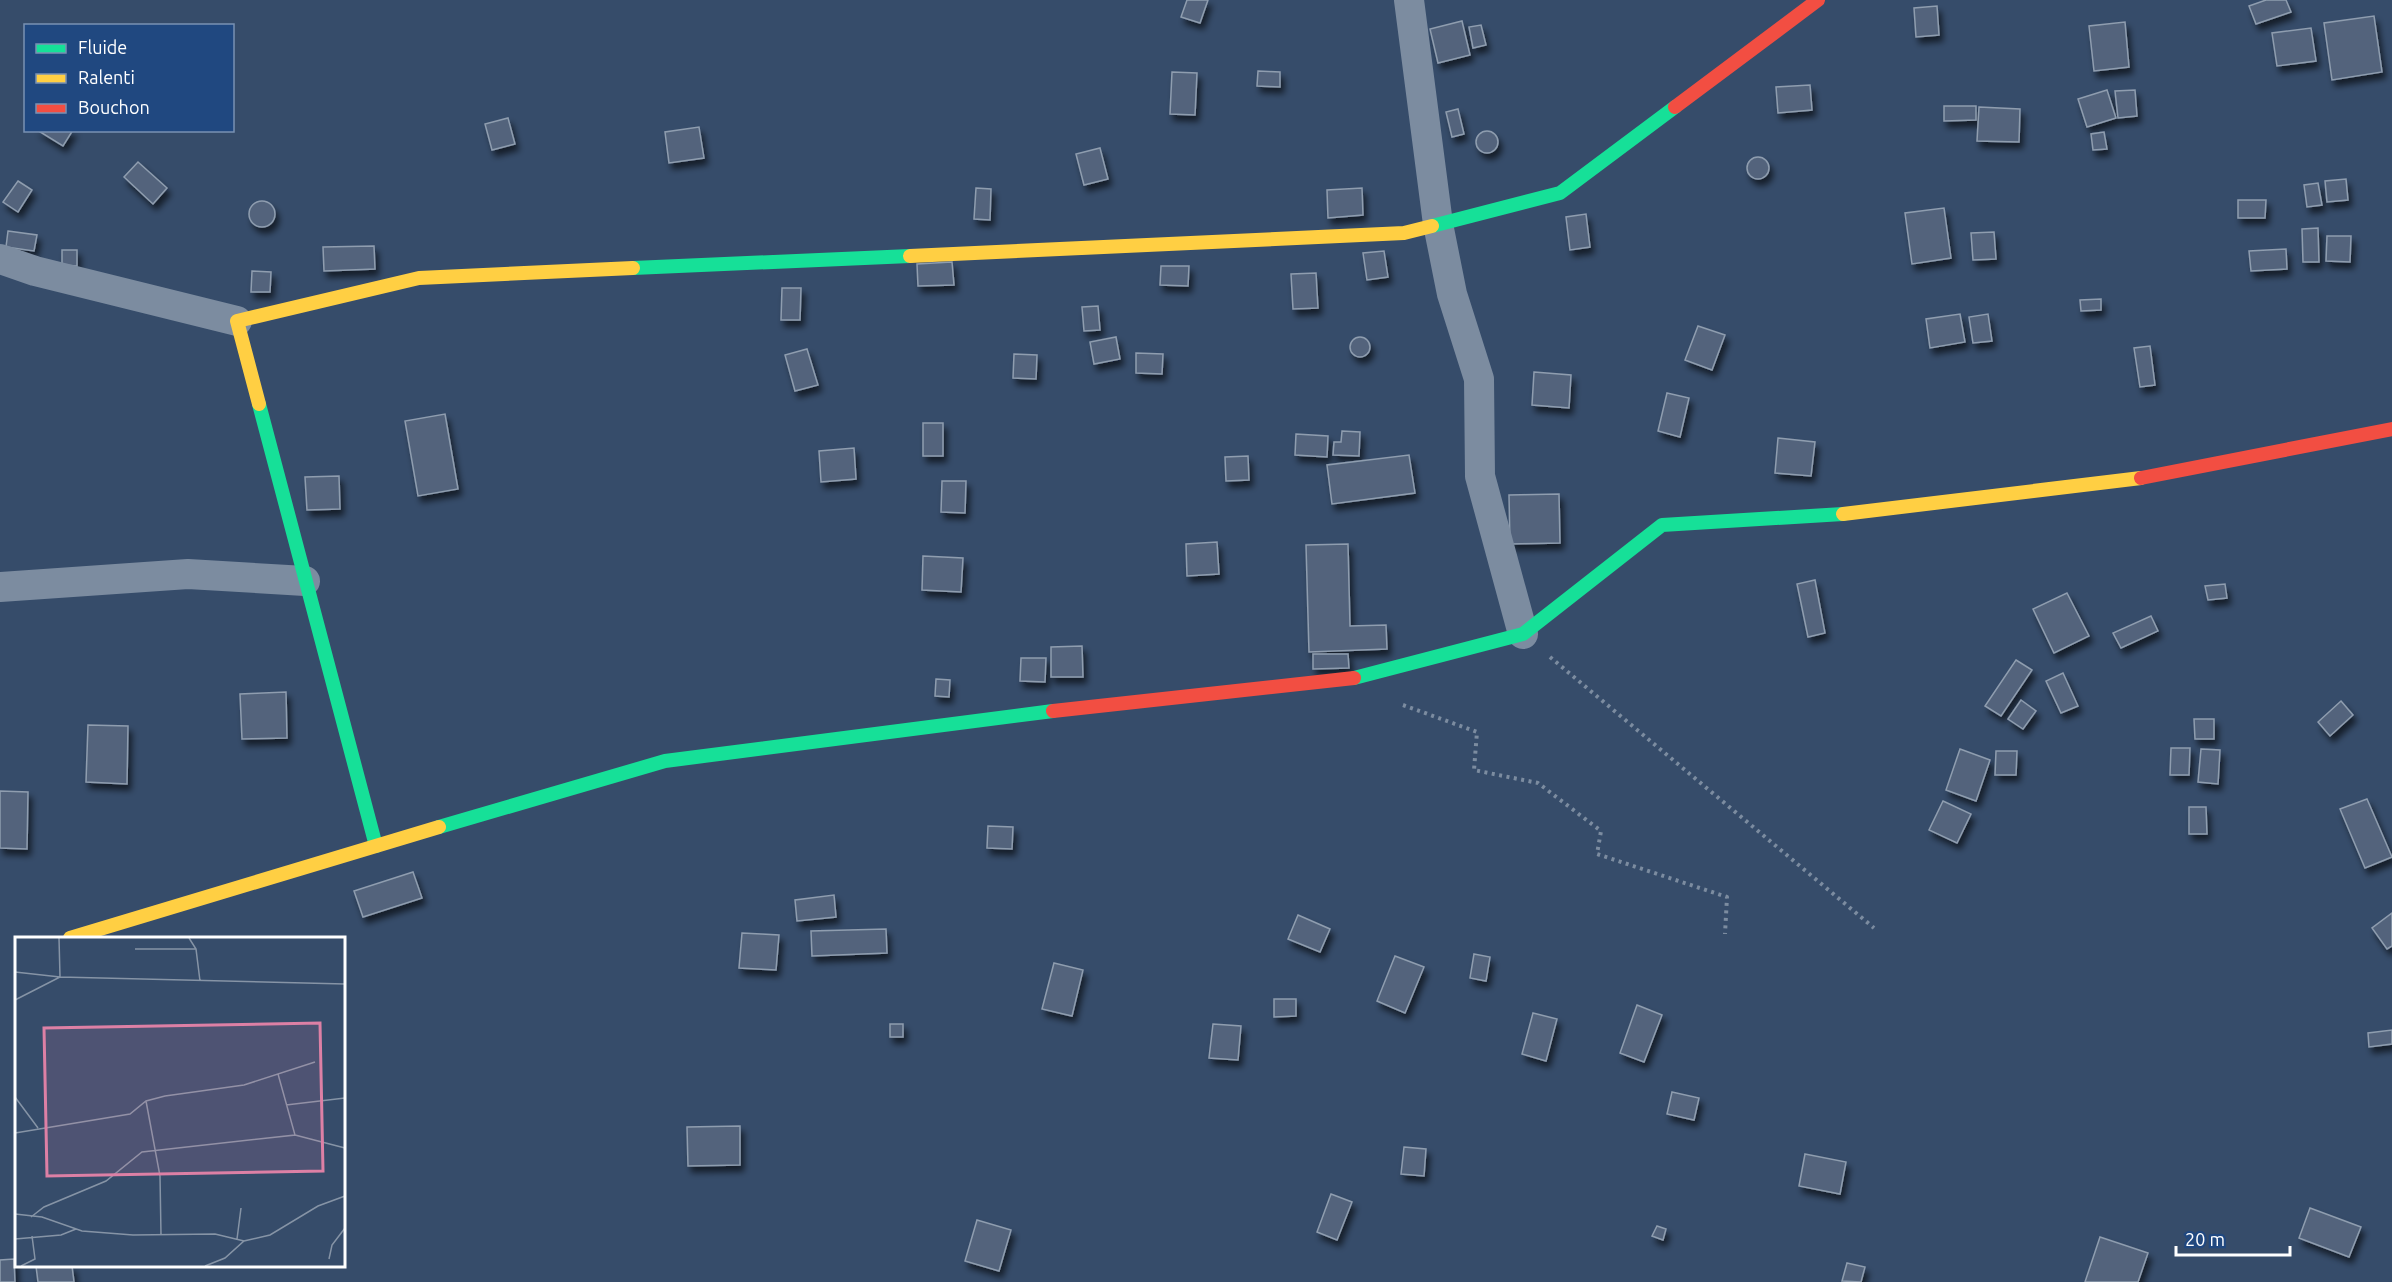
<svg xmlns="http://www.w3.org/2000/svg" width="2392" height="1282" font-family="Ubuntu,sans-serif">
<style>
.building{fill:#52647c;stroke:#8f9daf;stroke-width:1.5;filter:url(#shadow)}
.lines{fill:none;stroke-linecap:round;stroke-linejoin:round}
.path{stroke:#7c8ca0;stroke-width:4;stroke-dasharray:3 4.5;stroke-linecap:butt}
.street{stroke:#7c8ca0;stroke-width:30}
.fast{stroke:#16e098;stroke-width:14}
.slow{stroke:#ffcf43;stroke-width:14}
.jam{stroke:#f24e42;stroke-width:14}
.inset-road{fill:none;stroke:#8694a6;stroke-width:1.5}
.view{fill:#dd80a5;fill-opacity:0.15;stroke:#dd80a5;stroke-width:3}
.inset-edge{fill:none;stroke:#fff;stroke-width:3}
</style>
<defs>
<filter id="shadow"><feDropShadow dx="3.5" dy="6" stdDeviation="3" flood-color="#0009"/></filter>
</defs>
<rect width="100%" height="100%" fill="#364c6a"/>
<!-- building -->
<g class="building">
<polygon points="1187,0 1208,0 1200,23 1181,17"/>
<polygon points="2266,0 2286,0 2291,12 2256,24 2249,6"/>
<polygon points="1937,6 1939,35 1916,37 1914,8"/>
<polygon points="2374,16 2382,72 2332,80 2324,23"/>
<polygon points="1462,21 1470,55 1438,63 1430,29"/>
<polygon points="2125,22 2129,67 2094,71 2089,26"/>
<polygon points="1481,25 1486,45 1473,48 1469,27"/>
<polygon points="2311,28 2316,61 2277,66 2272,33"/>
<polygon points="1258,71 1280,72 1280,87 1257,86"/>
<polygon points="1172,72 1197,73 1195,115 1170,114"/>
<polygon points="1810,85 1812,110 1778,113 1776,87"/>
<polygon points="2107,90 2116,118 2087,127 2078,99"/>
<polygon points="2135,90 2137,116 2118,118 2115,91"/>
<polygon points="1944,106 1976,106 1976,120 1944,121"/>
<polygon points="1979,107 2020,109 2019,142 1977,141"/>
<polygon points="1458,109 1464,134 1452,137 1446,112"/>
<polygon points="508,118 515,144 492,150 485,124"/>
<polygon points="699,127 704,158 669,163 665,132"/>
<polygon points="37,130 73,130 63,146"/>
<circle cx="1487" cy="142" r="11"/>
<polygon points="2104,132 2107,149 2093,150 2091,134"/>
<polygon points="1100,148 1108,179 1084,185 1076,154"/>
<circle cx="1758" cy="168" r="11"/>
<polygon points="138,162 167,188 153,204 124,177"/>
<polygon points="2346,179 2348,200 2327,202 2325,181"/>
<polygon points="18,181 32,190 18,212 3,202"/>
<polygon points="2318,183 2322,205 2307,207 2304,185"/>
<polygon points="976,188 991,189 990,220 974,219"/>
<polygon points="1362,188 1363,215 1328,218 1327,190"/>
<polygon points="2238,200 2266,200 2265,218 2238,218"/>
<circle cx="262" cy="214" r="13"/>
<polygon points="1944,208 1951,258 1912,264 1905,213"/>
<polygon points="1586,214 1590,247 1570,250 1566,217"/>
<polygon points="2318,228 2319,262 2303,262 2302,229"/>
<polygon points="8,231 37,235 34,251 6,247"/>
<polygon points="1994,232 1996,259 1973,260 1971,233"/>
<polygon points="2327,236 2351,236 2350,262 2326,261"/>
<polygon points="374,246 375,269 324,271 323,247"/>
<polygon points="2286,249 2287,269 2251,271 2249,251"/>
<polygon points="62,250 77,250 77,266 62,265"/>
<polygon points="1384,251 1388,277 1367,280 1363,253"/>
<polygon points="952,262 954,285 918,286 917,264"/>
<polygon points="1161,266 1189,266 1188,286 1160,285"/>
<polygon points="252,271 271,272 270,292 251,292"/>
<polygon points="1316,273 1318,308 1293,309 1291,274"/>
<polygon points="782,288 801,288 800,320 781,320"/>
<polygon points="2101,299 2101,310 2081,311 2080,300"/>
<polygon points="1098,306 1100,330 1084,331 1082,307"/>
<polygon points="1960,314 1965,342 1930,348 1926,319"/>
<polygon points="1988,314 1992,341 1973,343 1969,317"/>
<polygon points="1698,326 1725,335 1712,370 1685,360"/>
<circle cx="1360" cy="347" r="10"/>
<polygon points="1116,337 1120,359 1094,364 1090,342"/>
<polygon points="2150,346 2155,385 2140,387 2134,348"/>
<polygon points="807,349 818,385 795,391 785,355"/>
<polygon points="1136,353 1163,354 1162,374 1136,373"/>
<polygon points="1014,354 1037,355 1036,379 1013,378"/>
<polygon points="1534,372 1571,375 1569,408 1532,405"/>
<polygon points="1667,393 1689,398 1680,437 1658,431"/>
<polygon points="445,414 458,489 418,496 405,421"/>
<rect x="923" y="423" width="20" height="33"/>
<polygon points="1342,431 1360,432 1359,456 1333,455 1334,442 1341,442"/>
<polygon points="1296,434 1328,436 1327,457 1295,455"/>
<polygon points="1778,438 1815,442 1811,476 1775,473"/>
<polygon points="854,448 856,479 821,482 819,451"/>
<polygon points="1409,455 1415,493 1332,504 1327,465"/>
<polygon points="1248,456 1249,480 1226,481 1225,457"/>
<polygon points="339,476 340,509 307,510 305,477"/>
<polygon points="942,481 966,481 965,513 941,512"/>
<polygon points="1559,494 1560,543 1510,544 1509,495"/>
<polygon points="1217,542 1219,574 1187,576 1186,544"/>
<polygon points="1348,544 1350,626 1386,625 1387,649 1309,652 1306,545"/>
<polygon points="923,556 963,558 961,592 922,590"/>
<polygon points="1815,580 1825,633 1808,637 1797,584"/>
<polygon points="2225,584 2227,598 2208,600 2205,586"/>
<polygon points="2067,593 2089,636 2054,653 2033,609"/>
<polygon points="2151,616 2158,631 2121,648 2113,633"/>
<polygon points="1082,646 1083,677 1051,677 1051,647"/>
<polygon points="1313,654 1348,654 1349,668 1313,669"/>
<polygon points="1021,658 1046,658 1045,682 1020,681"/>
<polygon points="2016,660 2032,670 2001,716 1985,706"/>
<polygon points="2063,673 2078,706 2061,713 2046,681"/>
<polygon points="936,679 950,680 949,697 935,696"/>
<polygon points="286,692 287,738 242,739 240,694"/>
<polygon points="2021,700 2036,711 2023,729 2008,719"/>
<polygon points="2341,701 2353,715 2330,736 2318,722"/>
<polygon points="2194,719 2214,719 2214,739 2195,739"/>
<polygon points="88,725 128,726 127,784 86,782"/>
<polygon points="2171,748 2190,748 2189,775 2170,775"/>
<polygon points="1960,749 1990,760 1976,801 1946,790"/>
<polygon points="2201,749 2220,750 2218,784 2198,782"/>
<polygon points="1996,751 2017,751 2016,775 1995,775"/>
<polygon points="0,791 28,792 27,849 0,848"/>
<polygon points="2367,799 2392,857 2365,868 2340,809"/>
<polygon points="1943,801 1971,814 1957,843 1929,830"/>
<polygon points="2189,807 2206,807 2207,834 2189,834"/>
<polygon points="988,826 1013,827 1012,849 987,848"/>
<polygon points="413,872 422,898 363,917 354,891"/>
<polygon points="834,895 836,917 797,921 795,900"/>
<polygon points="2392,913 2392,946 2387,949 2372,928"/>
<polygon points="1298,915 1330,929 1320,952 1288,939"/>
<polygon points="886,929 887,953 812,956 811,931"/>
<polygon points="742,933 779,935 776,970 739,968"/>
<polygon points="1474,954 1490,957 1486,981 1470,978"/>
<polygon points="1395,956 1424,967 1405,1013 1377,1001"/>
<polygon points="1054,963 1083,970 1072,1016 1042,1009"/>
<polygon points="1274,999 1296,999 1296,1016 1274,1017"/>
<polygon points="1637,1005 1662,1015 1644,1062 1620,1053"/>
<polygon points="1533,1013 1557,1019 1546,1061 1522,1054"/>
<rect x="890" y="1024" width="13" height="13"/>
<polygon points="1213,1024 1241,1026 1238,1060 1209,1058"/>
<polygon points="2392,1030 2392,1044 2369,1047 2368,1033"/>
<polygon points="1672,1092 1699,1098 1694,1120 1667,1114"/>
<polygon points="740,1126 740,1165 688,1166 687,1127"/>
<polygon points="1404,1147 1426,1149 1424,1176 1401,1174"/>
<polygon points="1805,1154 1846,1162 1840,1194 1799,1186"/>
<polygon points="1331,1194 1352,1202 1337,1240 1317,1232"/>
<polygon points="2310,1208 2361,1227 2349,1257 2299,1238"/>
<polygon points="977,1220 1011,1230 999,1271 965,1261"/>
<polygon points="1657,1226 1666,1229 1663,1240 1652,1236"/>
<polygon points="2100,1237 2148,1253 2138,1282 2085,1282"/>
<polygon points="14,1259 15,1282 0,1282 0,1260"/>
<polygon points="1847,1263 1865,1267 1861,1282 1842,1281"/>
<polygon points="36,1266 72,1266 74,1282 38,1282"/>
</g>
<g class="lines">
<!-- path -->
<g class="path">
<polyline points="1550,657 1874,928"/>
<polyline points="1403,705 1477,732 1474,770 1538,783 1601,831 1597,854 1727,897 1725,934"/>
</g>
<!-- street -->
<g class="street">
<polyline points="1409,0 1438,224 1452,294 1479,379 1480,476 1523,634"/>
<polyline points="0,259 35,271 237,321"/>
<polyline points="0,587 188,574 305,581"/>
</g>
<!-- fast -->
<g class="fast">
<polyline points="1432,226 1560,193 1675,107"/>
<polyline points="633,268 910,256"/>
<polyline points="259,404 376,846"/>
<polyline points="1354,678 1523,634 1662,525 1843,514"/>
<polyline points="439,827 665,761 1053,711"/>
</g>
<!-- slow -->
<g class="slow">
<polyline points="910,256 1404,233 1432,226"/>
<polyline points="259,404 237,321 419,278 633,268"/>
<polyline points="1843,514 2141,478"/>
<polyline points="70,938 439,827"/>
</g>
<!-- jam -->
<g class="jam">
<polyline points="1675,107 1818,0"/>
<polyline points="2141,478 2392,429"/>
<polyline points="1053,711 1354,678"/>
</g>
</g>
<!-- overview -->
<g transform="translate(15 937)">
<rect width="330" height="330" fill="#364c6a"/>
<path class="inset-road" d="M174,1L181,12L185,44M120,12H181M0,35L45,40L330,47M0,63L45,40L44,1M0,160L23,191M131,164L145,239L146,298M271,168L330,161M0,196L115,177L131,164L150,159L229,148L300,125M280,198L330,211M0,277L27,280L67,294L118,298L200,297L229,304M16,280L29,270L91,244L127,215L280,198L263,137M0,302L46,298L61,292M222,302L226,271M314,322L317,308L330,291M6,329L20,322L17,299M190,329L210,321L229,304L255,298L303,269L330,259"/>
<path class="view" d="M305,86L308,234L32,239L29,91Z"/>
<rect width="330" height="330" class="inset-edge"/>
</g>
<!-- legend -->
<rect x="24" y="24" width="210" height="108" fill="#204880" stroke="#7991b3" stroke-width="1.5"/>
<rect x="36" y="44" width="30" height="9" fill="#16e098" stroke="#7991b3" stroke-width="1.5"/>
<text x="78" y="54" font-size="18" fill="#ffffff">Fluide</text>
<rect x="36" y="74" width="30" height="9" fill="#ffcf43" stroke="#7991b3" stroke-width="1.5"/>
<text x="78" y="84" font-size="18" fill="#ffffff">Ralenti</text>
<rect x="36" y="104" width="30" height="9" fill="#f24e42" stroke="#7991b3" stroke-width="1.5"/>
<text x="78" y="114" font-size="18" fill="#ffffff">Bouchon</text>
<!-- scale -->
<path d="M2176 1246v9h114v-9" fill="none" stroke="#ffffff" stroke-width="3"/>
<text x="2185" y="1246" font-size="18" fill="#ffffff" stroke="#204880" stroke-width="4.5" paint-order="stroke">20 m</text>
</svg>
